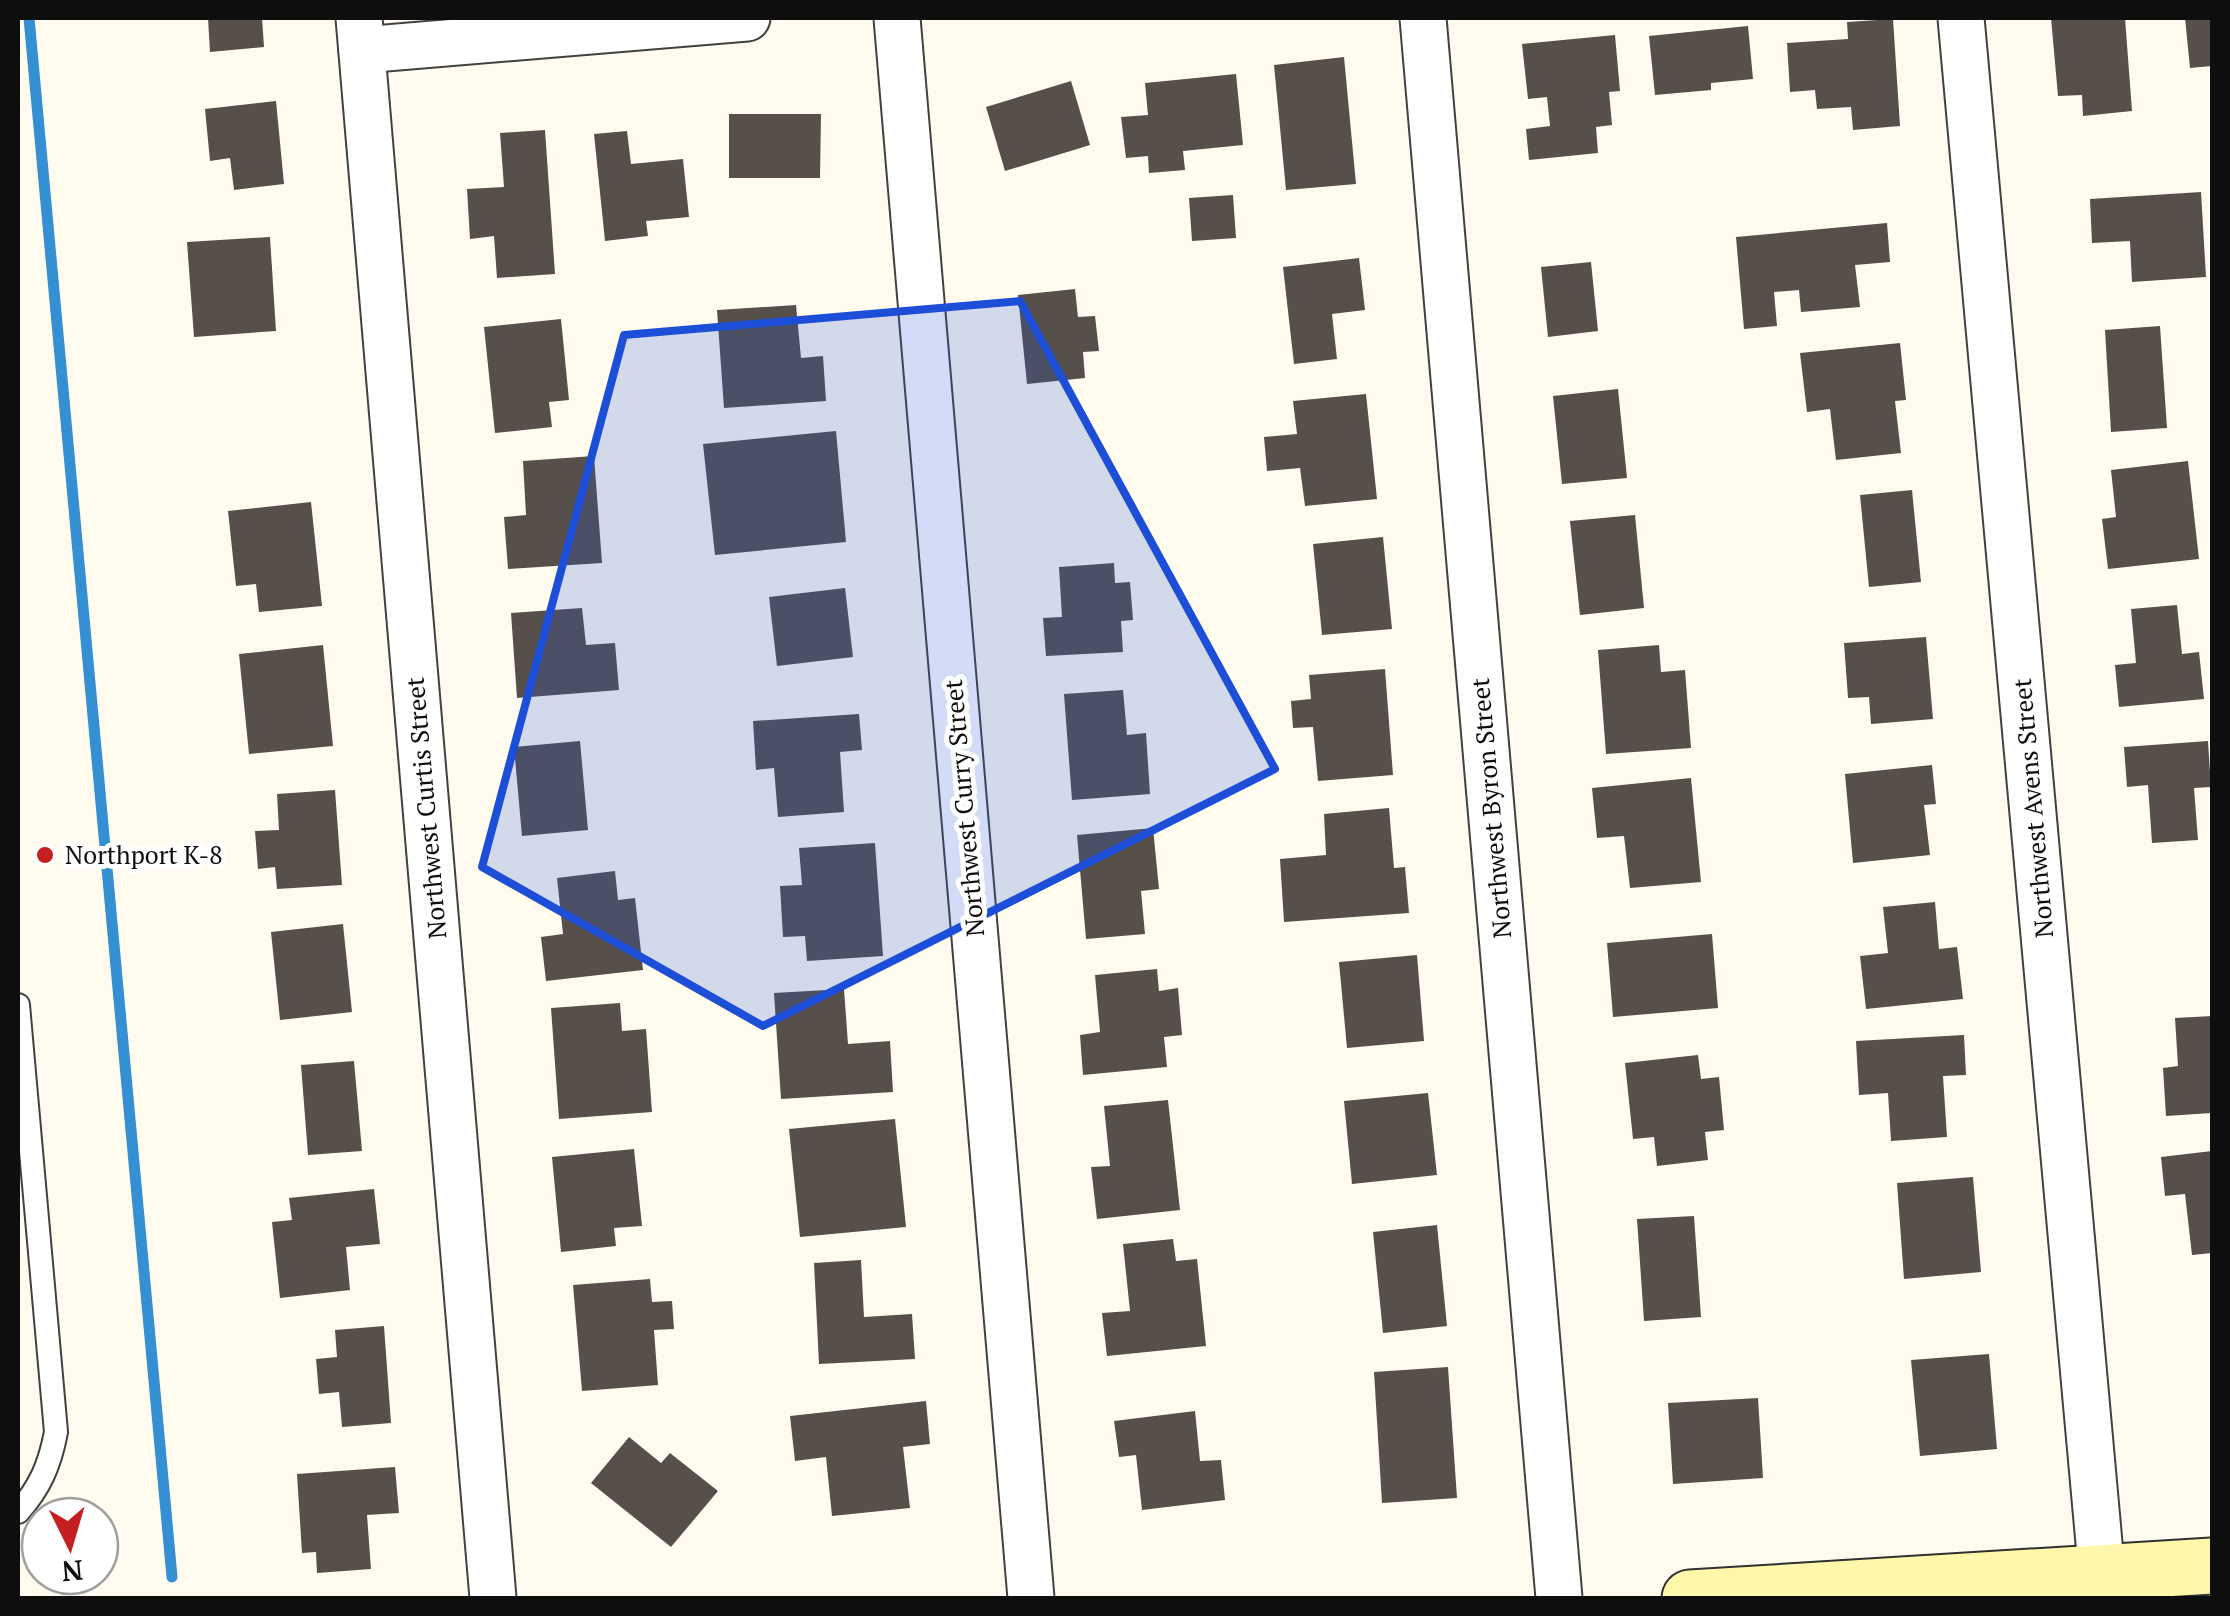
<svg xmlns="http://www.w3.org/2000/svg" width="2230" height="1616" font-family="'PT Serif',serif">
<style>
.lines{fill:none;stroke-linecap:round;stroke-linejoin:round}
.stream{stroke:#358fd3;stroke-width:11}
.building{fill:#57504a}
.lane-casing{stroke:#414141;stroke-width:26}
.street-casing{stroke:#414141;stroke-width:49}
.secondary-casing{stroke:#303030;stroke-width:59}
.lane{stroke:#fff;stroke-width:22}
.street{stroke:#fff;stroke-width:45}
.secondary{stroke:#fff8aa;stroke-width:55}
.marked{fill:#1d4ed8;fill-opacity:0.2;stroke:#1d4ed8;stroke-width:8;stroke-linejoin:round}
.poi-dot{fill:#c51f22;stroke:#fff;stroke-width:4}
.labels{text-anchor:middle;stroke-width:10;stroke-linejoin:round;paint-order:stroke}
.street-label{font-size:25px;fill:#0e0e0e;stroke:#fff}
.poi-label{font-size:25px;fill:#0e0e0e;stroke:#fff;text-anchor:start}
</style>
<rect width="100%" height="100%" fill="#fffcef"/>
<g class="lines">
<!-- stream -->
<polyline class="stream" points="29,18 172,1577"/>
</g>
<!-- building -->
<g class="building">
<polygon points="208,18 262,18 264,47 210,52"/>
<polygon points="2051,18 2125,18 2132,111 2083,116 2082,95 2058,96"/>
<polygon points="2185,18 2212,18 2212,66 2190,68"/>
<polygon points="1893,19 1900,126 1853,130 1851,107 1817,109 1815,90 1790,92 1787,43 1848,39 1847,22"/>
<polygon points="1748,26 1753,79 1711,83 1711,90 1655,95 1649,36"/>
<polygon points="1615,35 1620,91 1609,92 1612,125 1596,127 1598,153 1529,160 1526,129 1550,126 1547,97 1528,99 1522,44"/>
<polygon points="1344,57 1356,184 1286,190 1274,65"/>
<polygon points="1236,74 1243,145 1183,151 1185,170 1149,173 1148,156 1126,158 1121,117 1148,115 1145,83"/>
<polygon points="1071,81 1090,145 1005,171 986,107"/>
<polygon points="276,101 284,184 234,190 230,158 210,161 205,109"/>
<polygon points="729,114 821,114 820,178 729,178"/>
<polygon points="545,130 555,274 497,278 494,236 470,239 467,189 504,187 500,133"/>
<polygon points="627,131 631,164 683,159 689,217 646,221 648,236 605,241 594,134"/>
<polygon points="2201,192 2206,277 2132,282 2130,241 2092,243 2090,199"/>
<polygon points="1233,195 1236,238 1192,241 1189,198"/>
<polygon points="1887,223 1890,262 1855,265 1860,307 1801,312 1799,290 1774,292 1777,326 1744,329 1736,237"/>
<polygon points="270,237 276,331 194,337 187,242"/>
<polygon points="1359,258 1365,310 1332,314 1337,359 1294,364 1283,267"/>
<polygon points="1591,262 1598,331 1548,337 1541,267"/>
<polygon points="1075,289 1078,317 1095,316 1099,351 1083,352 1085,378 1027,384 1018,295"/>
<polygon points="796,305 801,358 823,356 826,401 724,408 717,310"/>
<polygon points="561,319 569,400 549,402 552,427 495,433 484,327"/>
<polygon points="2160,326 2167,428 2111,432 2105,330"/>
<polygon points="1900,343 1906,400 1895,401 1901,453 1836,460 1830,409 1807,412 1800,353"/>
<polygon points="1618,389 1627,478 1562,484 1553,396"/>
<polygon points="1366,394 1377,499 1305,506 1300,468 1267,471 1264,437 1297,434 1293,401"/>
<polygon points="836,431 846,542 715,555 703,444"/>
<polygon points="594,456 602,563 508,569 504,517 526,515 523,461"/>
<polygon points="2188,461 2199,559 2108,569 2102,519 2116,517 2111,470"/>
<polygon points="1912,490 1921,582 1869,587 1860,495"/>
<polygon points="311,502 322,606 259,612 256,584 236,586 228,511"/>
<polygon points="1635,515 1644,608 1580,615 1570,521"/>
<polygon points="1383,537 1392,629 1322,635 1313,544"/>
<polygon points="1114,563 1115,583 1130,582 1133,620 1121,621 1123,652 1046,656 1043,618 1062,617 1059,567"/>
<polygon points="845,588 853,657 777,666 769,597"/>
<polygon points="2177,605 2182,654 2199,652 2204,699 2119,707 2115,665 2136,663 2131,609"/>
<polygon points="582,608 586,645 615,643 619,690 517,698 511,613"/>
<polygon points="1926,637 1933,719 1871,724 1869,697 1848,698 1844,643"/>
<polygon points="323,645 333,746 249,754 239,654"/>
<polygon points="1659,645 1661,672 1685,670 1691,748 1606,754 1598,650"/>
<polygon points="1385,669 1393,775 1318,781 1313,727 1293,728 1291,701 1311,699 1309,675"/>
<polygon points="1123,690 1127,735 1146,733 1150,794 1072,800 1064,694"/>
<polygon points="859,714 862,750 840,752 844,812 778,817 774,768 756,770 753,721"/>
<polygon points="580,741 588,830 522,836 514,747"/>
<polygon points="2208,741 2211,787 2194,788 2198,840 2152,843 2148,785 2127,787 2124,747"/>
<polygon points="1932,765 1936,804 1924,805 1930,855 1853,863 1845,774"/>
<polygon points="1691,778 1701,882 1630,888 1624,836 1597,838 1592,788"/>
<polygon points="335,790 342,885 277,889 275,867 258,869 255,831 279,830 277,794"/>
<polygon points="1389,808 1394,868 1405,867 1409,913 1284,922 1280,859 1326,855 1324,814"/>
<polygon points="1153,828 1159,889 1141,891 1145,934 1086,939 1077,835"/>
<polygon points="875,843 883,956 807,961 805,936 783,937 780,886 802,885 799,848"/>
<polygon points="615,871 618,900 635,898 643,970 546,981 541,937 563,934 557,878"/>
<polygon points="1935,902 1939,949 1957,947 1963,999 1866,1009 1860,956 1888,953 1883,907"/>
<polygon points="343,924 352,1012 280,1020 271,932"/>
<polygon points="1712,934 1718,1008 1613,1017 1607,943"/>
<polygon points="1417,955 1424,1041 1347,1048 1339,962"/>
<polygon points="1157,969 1159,991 1178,988 1182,1035 1164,1037 1167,1067 1083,1075 1080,1035 1100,1032 1095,975"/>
<polygon points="844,989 848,1044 890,1041 893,1092 781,1099 774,993"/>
<polygon points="620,1003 622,1031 646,1029 652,1112 559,1119 551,1008"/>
<polygon points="2212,1016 2212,1113 2166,1116 2163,1068 2178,1066 2175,1018"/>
<polygon points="1964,1035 1966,1075 1943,1076 1947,1137 1891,1141 1888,1093 1859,1095 1856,1041"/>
<polygon points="1698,1055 1701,1079 1719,1077 1724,1130 1705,1132 1708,1160 1657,1166 1654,1137 1633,1139 1625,1063"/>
<polygon points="354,1061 362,1151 308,1155 301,1065"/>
<polygon points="1428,1093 1437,1175 1352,1184 1344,1101"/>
<polygon points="1168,1100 1180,1210 1097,1219 1091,1167 1110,1166 1104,1106"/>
<polygon points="895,1119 906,1227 800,1237 789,1129"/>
<polygon points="634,1149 642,1226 614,1228 616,1246 561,1252 552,1157"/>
<polygon points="2212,1151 2212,1253 2192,1255 2185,1194 2165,1196 2161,1157"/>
<polygon points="1973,1177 1981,1272 1904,1279 1897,1183"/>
<polygon points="374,1189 380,1244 346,1247 350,1290 280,1298 272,1222 292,1220 289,1198"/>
<polygon points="1694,1216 1701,1317 1644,1321 1637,1219"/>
<polygon points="1437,1225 1447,1326 1383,1333 1373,1232"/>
<polygon points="1173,1239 1176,1261 1197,1259 1206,1346 1107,1356 1102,1313 1130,1311 1123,1244"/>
<polygon points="861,1260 864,1317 912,1314 915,1359 819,1364 814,1263"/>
<polygon points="650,1279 652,1302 672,1301 674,1329 654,1330 658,1385 582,1391 573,1285"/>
<polygon points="384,1326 391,1423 342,1427 339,1392 319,1394 316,1359 337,1357 335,1330"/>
<polygon points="1989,1354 1997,1449 1920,1456 1911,1360"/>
<polygon points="1448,1367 1457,1498 1382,1503 1374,1372"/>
<polygon points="1758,1398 1763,1478 1673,1484 1668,1403"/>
<polygon points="926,1401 930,1444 903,1447 910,1508 832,1516 826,1457 795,1461 790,1416"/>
<polygon points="1195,1411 1200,1461 1221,1460 1225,1500 1142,1510 1136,1455 1119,1457 1114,1421"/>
<polygon points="629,1437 661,1463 670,1453 718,1491 671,1547 591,1483"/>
<polygon points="395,1467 399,1513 367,1515 371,1569 317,1573 316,1552 302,1553 297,1474"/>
</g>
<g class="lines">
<!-- lane casing -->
<g class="lane-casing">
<path id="lane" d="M18,1005L56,1432C50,1464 40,1488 18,1512"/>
</g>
<!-- street casing -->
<g class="street-casing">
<g id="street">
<polyline points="359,18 493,1598"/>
<polyline points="897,18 1031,1598"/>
<polyline points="1423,18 1559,1598"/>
<polyline points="1961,18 2104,1598"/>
<polyline points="362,50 747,18"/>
</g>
</g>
<!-- secondary casing -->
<g class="secondary-casing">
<polyline id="secondary" points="1690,1598 2212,1566"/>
</g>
<!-- lane -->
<use href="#lane" class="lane"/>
<!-- street -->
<use href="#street" class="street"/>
<!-- secondary -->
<use href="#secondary" class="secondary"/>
</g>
<!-- marked area -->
<path class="marked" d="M1020,301L1275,769L763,1026L482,867L624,335Z"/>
<!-- markers -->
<circle class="poi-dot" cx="45" cy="855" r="10"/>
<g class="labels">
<!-- street labels -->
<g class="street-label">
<text transform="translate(426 808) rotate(-95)" y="9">Northwest Curtis Street</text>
<text transform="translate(964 808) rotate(-95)" y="9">Northwest Curry Street</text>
<text transform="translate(1491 808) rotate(-95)" y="9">Northwest Byron Street</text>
<text transform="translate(2033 808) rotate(-95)" y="9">Northwest Avens Street</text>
</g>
<!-- poi labels -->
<g class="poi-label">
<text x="65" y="864">Northport K-8</text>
</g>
</g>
<!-- border -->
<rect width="2230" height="1616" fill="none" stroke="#0e0e0e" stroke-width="40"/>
<!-- north arrow -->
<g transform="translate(70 1546) rotate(175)"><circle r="48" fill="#ffffff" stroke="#9f9f9f" stroke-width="2.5"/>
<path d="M0-8L18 38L0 25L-18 38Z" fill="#c51f22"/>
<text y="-15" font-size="28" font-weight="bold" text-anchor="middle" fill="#0e0e0e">N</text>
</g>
</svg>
